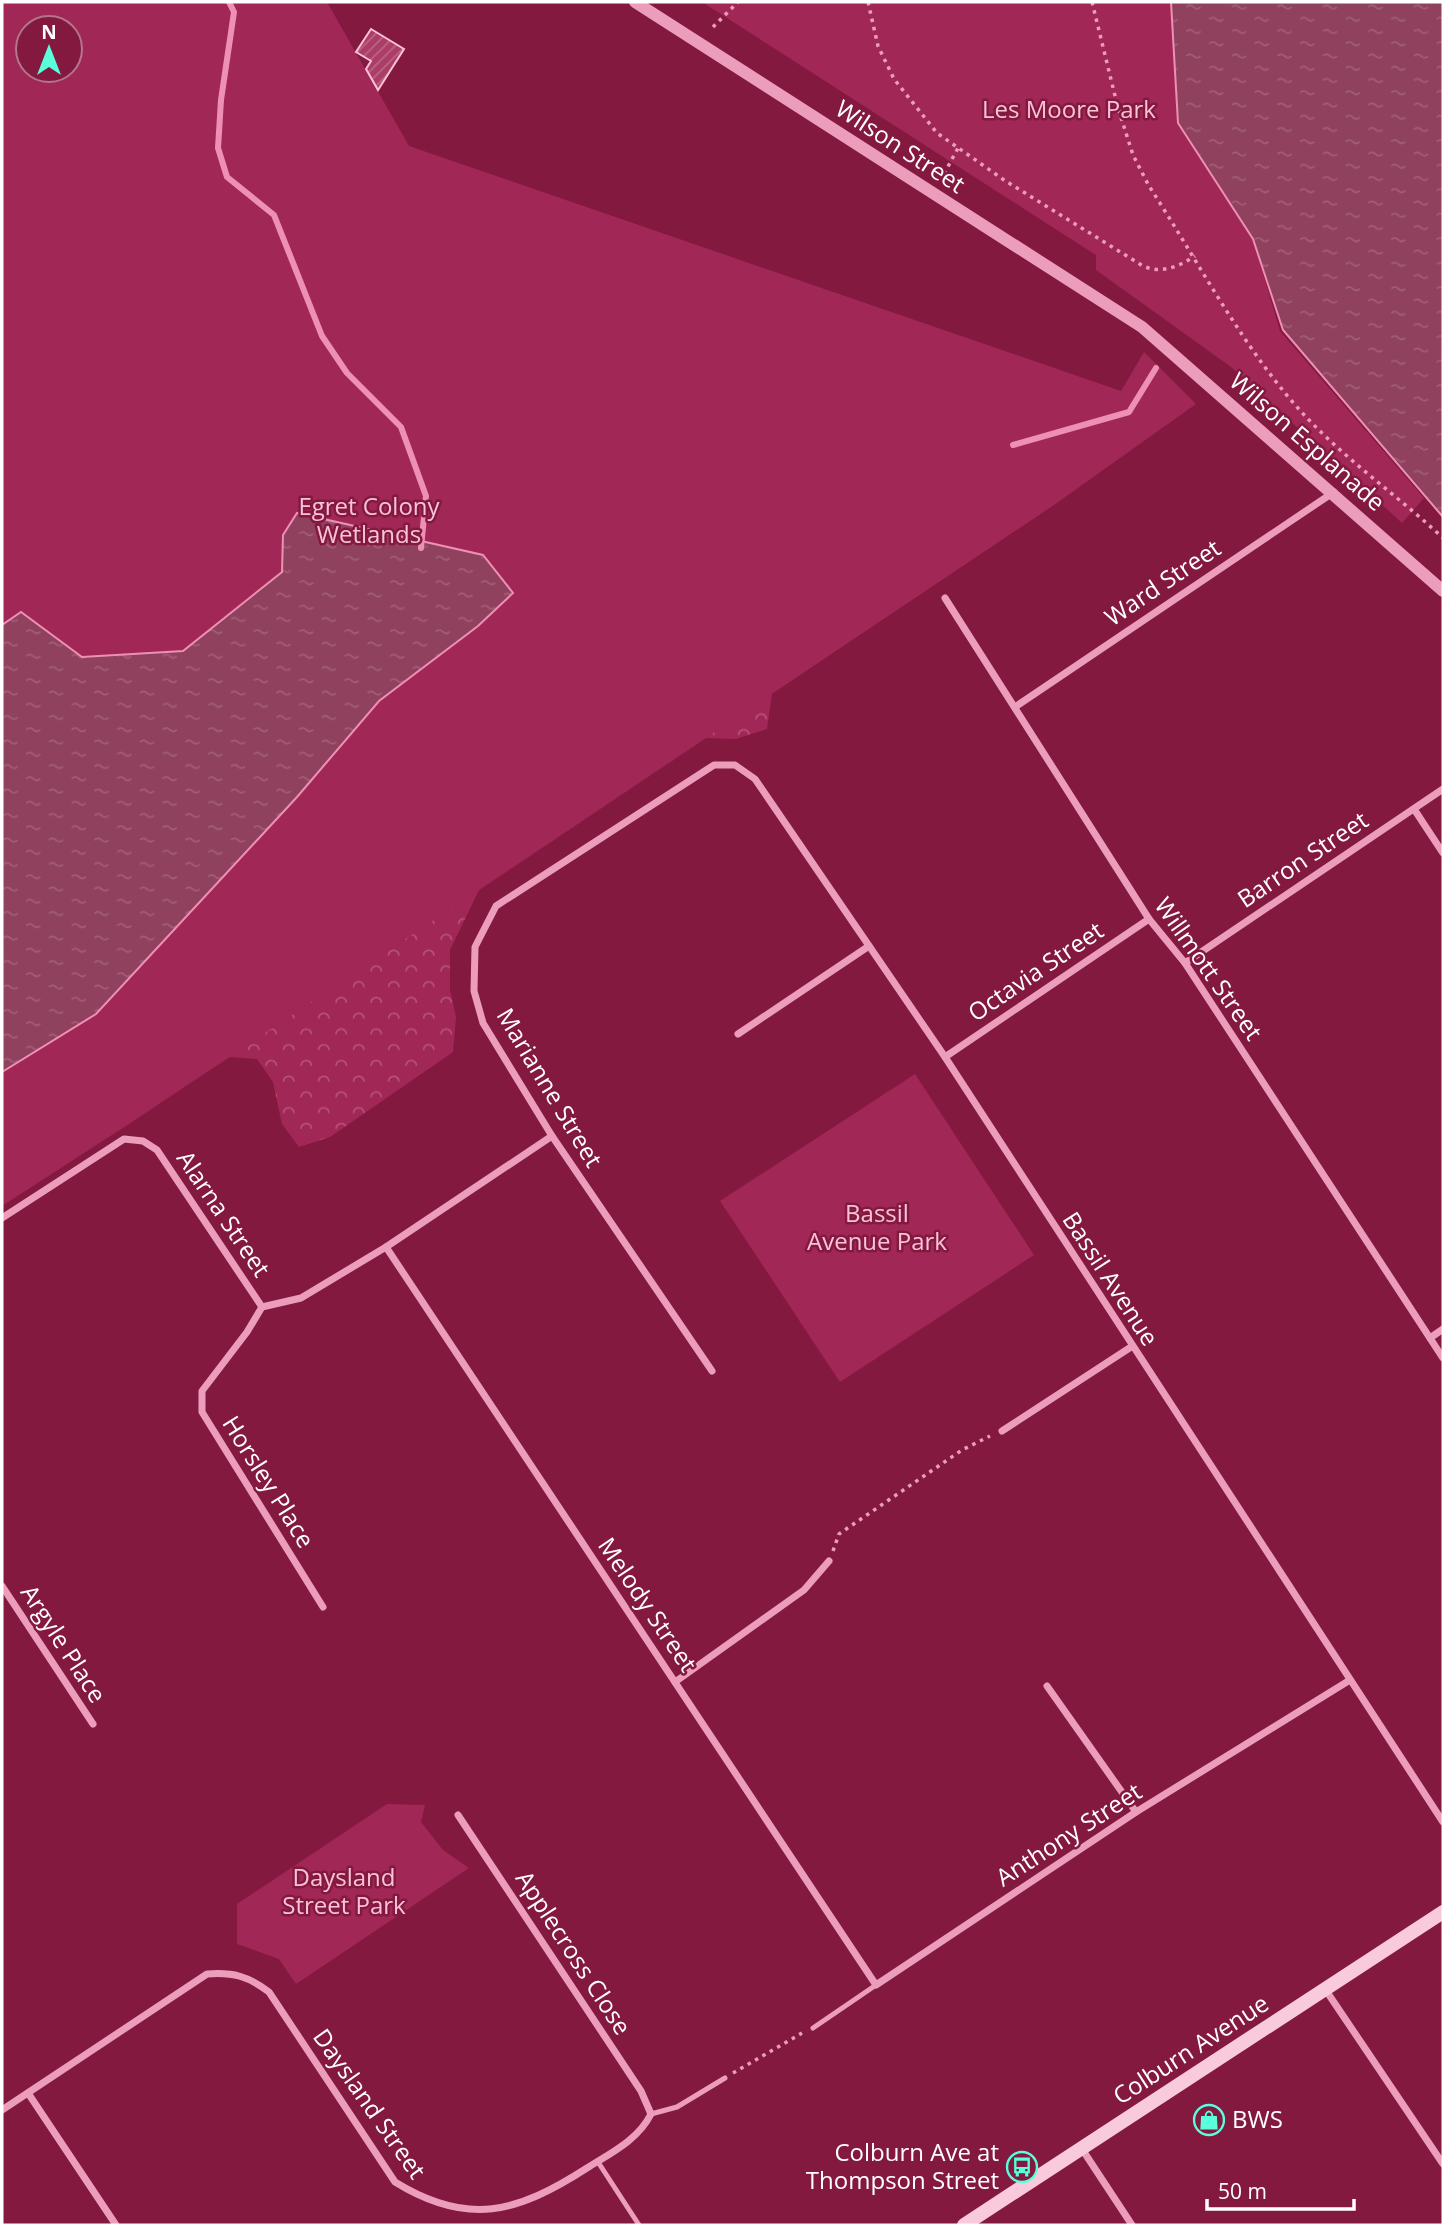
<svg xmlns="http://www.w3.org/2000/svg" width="1445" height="2227" font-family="'Open Sans',sans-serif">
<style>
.forest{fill:url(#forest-crowns)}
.park{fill:#a12756;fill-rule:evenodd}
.water{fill:url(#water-ripples);stroke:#ee90b5;stroke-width:2}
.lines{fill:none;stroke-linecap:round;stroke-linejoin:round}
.stream{stroke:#ee90b5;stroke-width:6}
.building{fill:url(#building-hatch);stroke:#f9c2d7;stroke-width:2}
.path{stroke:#ec9dbc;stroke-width:3.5;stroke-dasharray:3.5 5;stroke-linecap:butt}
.service{stroke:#ec9dbc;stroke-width:5}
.minor{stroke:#ec9dbc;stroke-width:7}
.tertiary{stroke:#ec9dbc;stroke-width:12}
.secondary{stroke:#f9cadb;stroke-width:14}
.labels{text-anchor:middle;stroke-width:5;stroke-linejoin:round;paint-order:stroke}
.park-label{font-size:24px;fill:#f9c2d7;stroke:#841940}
.street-label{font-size:24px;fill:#fff;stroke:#841940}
.poi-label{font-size:24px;fill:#fff;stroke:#841940;text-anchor:start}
</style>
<defs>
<pattern id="forest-crowns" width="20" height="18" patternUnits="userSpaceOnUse" patternTransform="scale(1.75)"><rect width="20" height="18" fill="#a12756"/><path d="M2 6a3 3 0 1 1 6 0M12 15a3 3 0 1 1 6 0" fill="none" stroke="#b45278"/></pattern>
<pattern id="water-ripples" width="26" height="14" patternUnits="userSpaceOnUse" patternTransform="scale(1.75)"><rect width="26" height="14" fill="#90415e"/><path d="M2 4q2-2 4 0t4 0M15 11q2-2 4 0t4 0" fill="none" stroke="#a15e76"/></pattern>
<pattern id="building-hatch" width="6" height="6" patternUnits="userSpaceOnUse" patternTransform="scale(1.75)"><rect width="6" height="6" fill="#ab3d67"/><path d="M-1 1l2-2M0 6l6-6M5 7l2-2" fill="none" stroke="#bc6485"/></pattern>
</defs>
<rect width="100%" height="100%" fill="#841940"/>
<!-- forest -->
<polygon class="forest" points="790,649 772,694 767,729 736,739 706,738 479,890 450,950 450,990 456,1017 453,1052 330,1137 299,1147 282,1124 273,1082 257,1059 230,1057 2,1204"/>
<!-- park -->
<g class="park">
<path d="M2,2H327L409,146L1121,391L1144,352L1196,404L1054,505L132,1122L2,1206ZM28,28H70V70H28Z"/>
<polygon points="702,2 1171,2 1179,123 1253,239 1280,331 1424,498 1402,523 1231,367 1096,270 1096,255"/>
<polygon points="915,1074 1034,1255 840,1382 720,1201"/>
<polygon points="387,1804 425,1805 421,1822 443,1850 469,1868 296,1984 279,1959 237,1944 237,1904"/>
</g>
<!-- water -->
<g class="water">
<polygon points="1171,2 1443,2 1443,517 1283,330 1253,239 1178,123"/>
<polygon points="297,513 483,555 513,593 478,626 379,701 297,797 96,1014 2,1072 2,625 21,612 82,657 183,651 282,572 283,535"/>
</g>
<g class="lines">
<!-- stream -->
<g class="stream">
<polyline points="229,2 234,12 221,100 218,148 227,177 274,215 322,336 347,373 401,427 426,496 421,548"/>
<polyline points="1013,445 1129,412 1156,368"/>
</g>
</g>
<!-- building -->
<polygon class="building" points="371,29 404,49 378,90 366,69 371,61 356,52"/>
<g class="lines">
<!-- path -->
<g class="path">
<path d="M868,2L878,46L894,79L937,133L1004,180L1143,266C1162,274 1178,267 1195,256"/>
<path d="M1092,2L1118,108L1133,155L1149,186C1198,261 1246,354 1308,419C1349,462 1399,497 1443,538"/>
<polyline points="713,27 738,2"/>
<polyline points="944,174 958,148"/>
<polyline points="833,1551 839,1534 962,1450 990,1436"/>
<polyline points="733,2073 802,2033"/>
</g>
<!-- service -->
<g class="service">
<polyline points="813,2028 876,1985"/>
<polyline points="651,2114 677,2107 725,2078"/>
<polyline points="598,2162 639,2225"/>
</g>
<!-- minor -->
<g class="minor">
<polyline points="945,598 1149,919 1185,963 1443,1358"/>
<polyline points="1015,707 1334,492"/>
<polyline points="1414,809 1443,853"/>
<polyline points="1185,963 1443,789"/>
<polyline points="738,1034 869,946"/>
<polyline points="945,1057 1149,919"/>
<polyline points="2,1218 124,1139 143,1141 157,1150 262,1307 301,1298 386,1247 552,1136"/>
<polyline points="386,1247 876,1985 1136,1812 1350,1680"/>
<polyline points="262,1307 247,1332 202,1391 202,1412 323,1607"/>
<polyline points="1430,1338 1443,1329"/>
<polyline points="712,1371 552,1136 483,1023 474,991 475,947 496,906 714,765 735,765 755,779 945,1057 1443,1822"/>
<polyline points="1002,1431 1131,1347"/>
<polyline points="2,1586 93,1724"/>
<polyline points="675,1682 804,1590 829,1561"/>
<polyline points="1047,1686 1136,1812"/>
<polyline points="1325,1989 1443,2164"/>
<polyline points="28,2093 116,2225"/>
<path d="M2,2110L207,1974C233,1972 248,1976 269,1992L395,2182C468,2227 517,2213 587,2168C611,2153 638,2140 651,2114L641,2091L458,1815"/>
<polyline points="1082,2149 1132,2225"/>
</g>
<!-- tertiary -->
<polyline class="tertiary" points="635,2 1142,327 1443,591"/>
<!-- secondary -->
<polyline class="secondary" points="964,2225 1443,1912"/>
</g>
<!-- icons -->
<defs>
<g id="shop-ring" transform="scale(1.575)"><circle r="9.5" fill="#841940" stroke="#58ffda" stroke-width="1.5"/><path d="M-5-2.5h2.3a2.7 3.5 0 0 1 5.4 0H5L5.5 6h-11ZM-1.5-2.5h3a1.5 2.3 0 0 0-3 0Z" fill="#58ffda"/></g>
<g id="bus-ring" transform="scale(1.575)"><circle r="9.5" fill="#841940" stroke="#58ffda" stroke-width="1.5"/><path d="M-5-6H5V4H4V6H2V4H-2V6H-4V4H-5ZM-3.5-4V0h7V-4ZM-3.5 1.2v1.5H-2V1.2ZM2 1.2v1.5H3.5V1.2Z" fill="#58ffda"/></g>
</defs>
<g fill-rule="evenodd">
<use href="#shop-ring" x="1209" y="2120"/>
<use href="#bus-ring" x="1022" y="2167"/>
</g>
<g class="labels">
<!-- park labels -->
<g class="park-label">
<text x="1069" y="118">Les Moore Park</text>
<text x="369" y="515">Egret Colony<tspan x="369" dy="28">Wetlands</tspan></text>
<text x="877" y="1222">Bassil<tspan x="877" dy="28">Avenue Park</tspan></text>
<text x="344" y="1886">Daysland<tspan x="344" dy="28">Street Park</tspan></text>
</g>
<!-- street labels -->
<g class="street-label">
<text transform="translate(900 147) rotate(33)" y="8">Wilson Street</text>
<text transform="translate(1307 442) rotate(41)" y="8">Wilson Esplanade</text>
<text transform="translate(1163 583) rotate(-34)" y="8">Ward Street</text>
<text transform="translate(1303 860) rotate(-34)" y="8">Barron Street</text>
<text transform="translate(1208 969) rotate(55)" y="8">Willmott Street</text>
<text transform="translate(1036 972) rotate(-34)" y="8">Octavia Street</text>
<text transform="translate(549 1088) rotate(59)" y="8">Marianne Street</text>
<text transform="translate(223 1214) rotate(56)" y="8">Alarna Street</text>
<text transform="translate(1110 1279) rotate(57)" y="8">Bassil Avenue</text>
<text transform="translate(268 1482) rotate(58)" y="8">Horsley Place</text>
<text transform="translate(647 1605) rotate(56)" y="8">Melody Street</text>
<text transform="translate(63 1644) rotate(57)" y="8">Argyle Place</text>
<text transform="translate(1069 1835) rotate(-33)" y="8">Anthony Street</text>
<text transform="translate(573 1953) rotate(57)" y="8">Applecross Close</text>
<text transform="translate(1191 2050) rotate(-33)" y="8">Colburn Avenue</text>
<text transform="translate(369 2104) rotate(55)" y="8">Daysland Street</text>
</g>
<!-- poi labels -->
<g class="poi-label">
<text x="1232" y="2128">BWS</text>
<text x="999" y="2161" text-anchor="end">Colburn Ave at<tspan x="999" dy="28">Thompson Street</tspan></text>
</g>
</g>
<!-- border -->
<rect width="1445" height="2227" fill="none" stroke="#ffffff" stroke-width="7"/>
<!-- north arrow -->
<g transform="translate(49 49)"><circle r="33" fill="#841940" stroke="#b5758c" stroke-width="2"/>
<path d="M0-5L12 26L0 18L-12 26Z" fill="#58ffda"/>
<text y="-10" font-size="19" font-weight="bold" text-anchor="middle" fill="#ffffff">N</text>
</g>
<!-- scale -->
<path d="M1207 2199v10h147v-10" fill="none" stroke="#ffffff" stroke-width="3.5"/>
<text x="1218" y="2199" font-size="21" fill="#ffffff" stroke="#841940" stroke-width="5" paint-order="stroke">50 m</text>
</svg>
